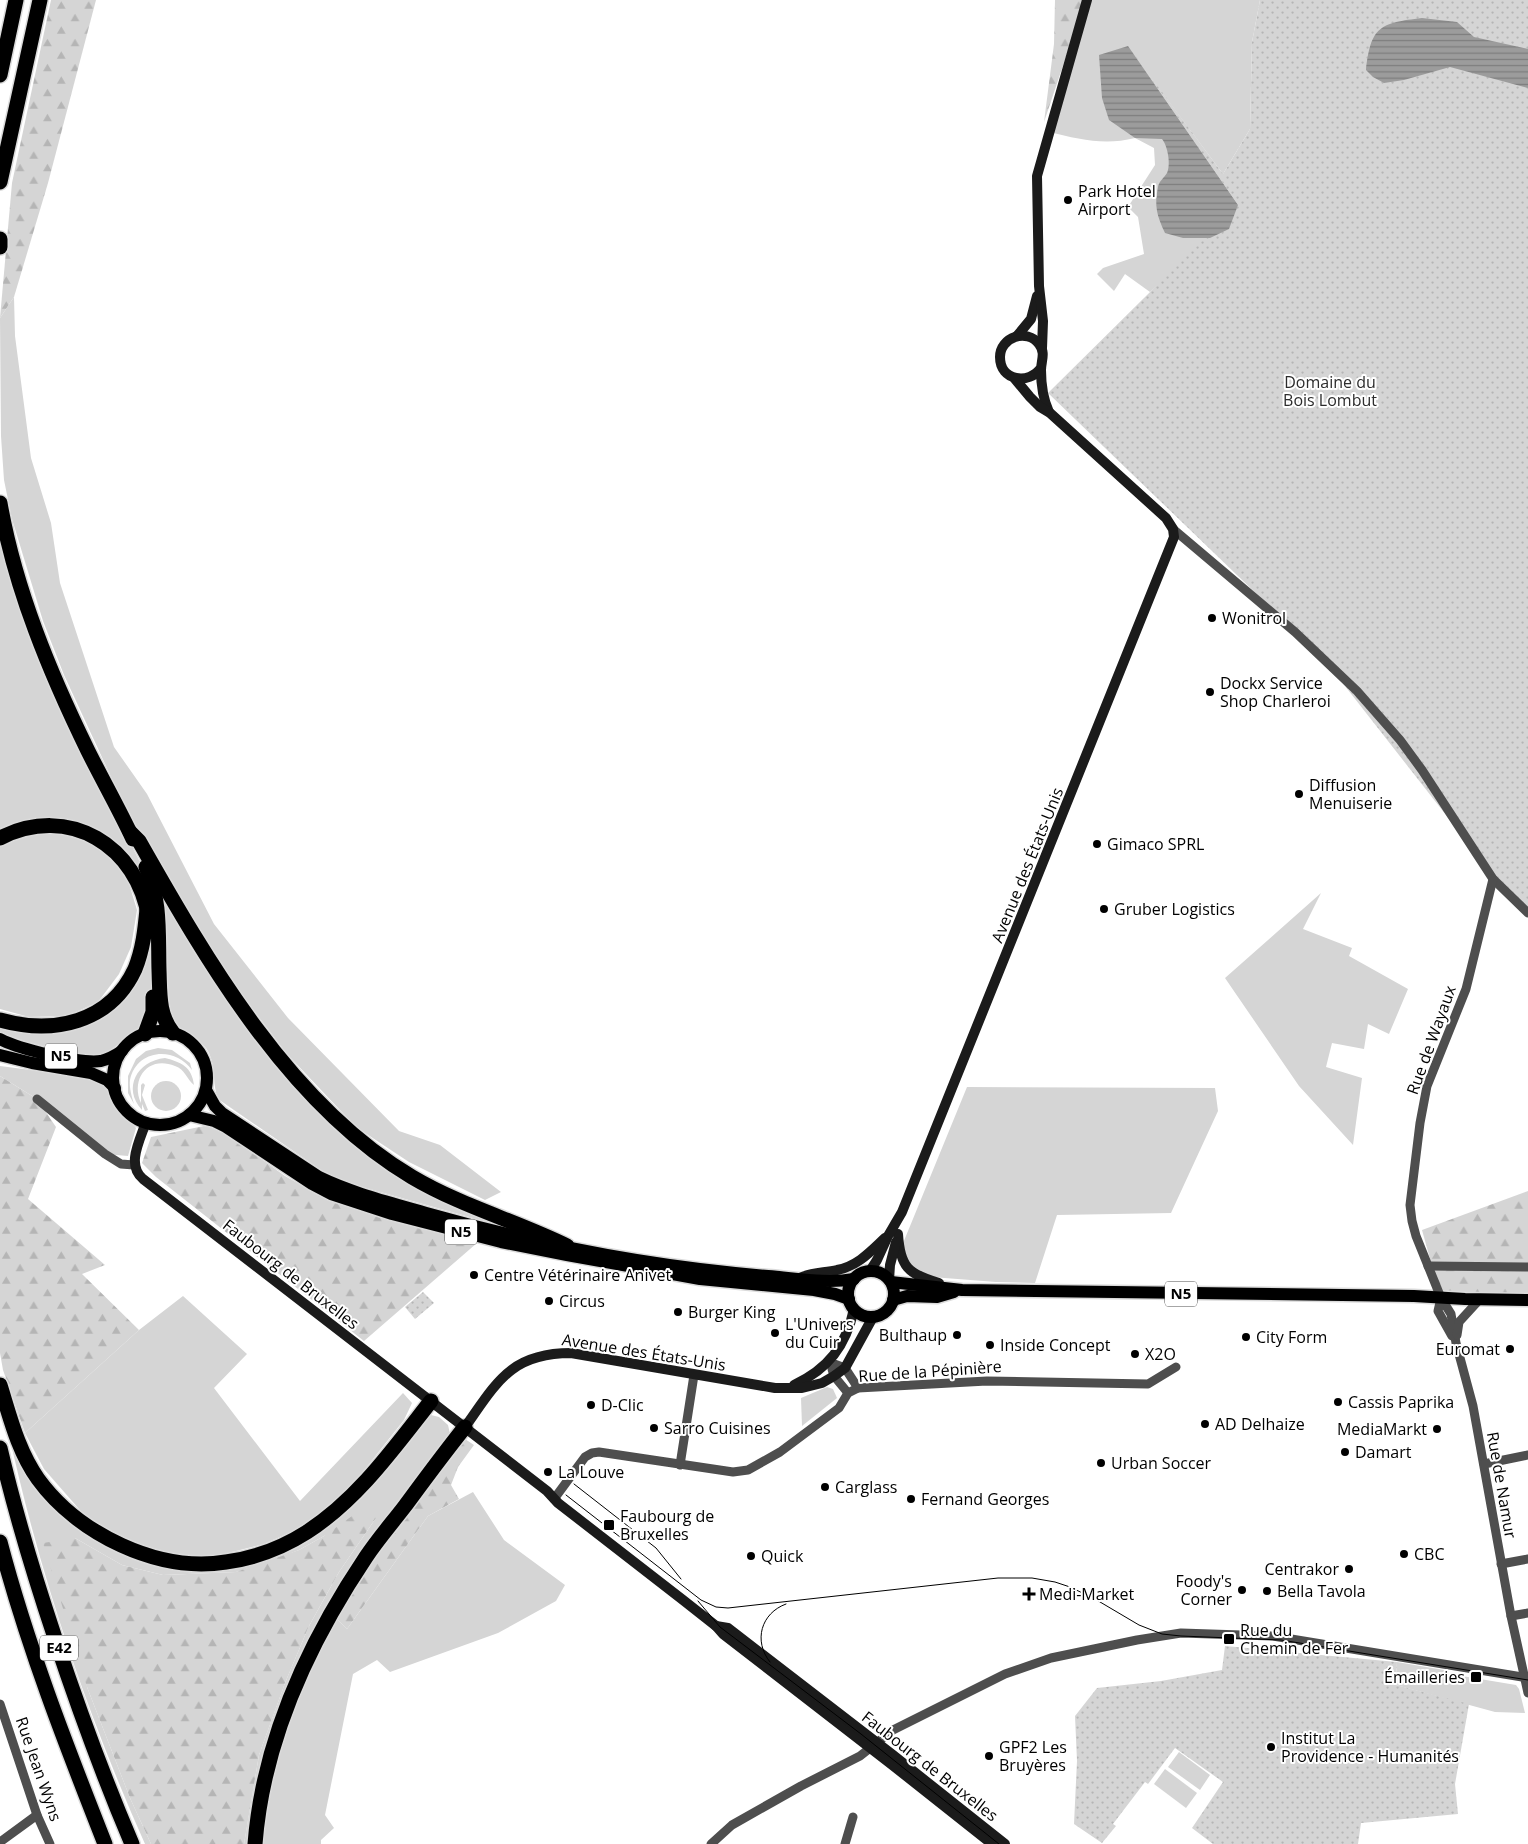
<svg xmlns="http://www.w3.org/2000/svg" width="1528" height="1844" font-family="'Open Sans',sans-serif">
<style>
.grass{fill:#d5d5d5}
.forest{fill:url(#forest-firs)}
.park{fill:url(#park-dots)}
.water{fill:url(#water-rules)}
.lines{fill:none;stroke-linecap:round;stroke-linejoin:round}
.primary-casing{stroke:#dbdbdb;stroke-width:15}
.highway-casing{stroke:#dbdbdb;stroke-width:18}
.street{stroke:#4e4e4e;stroke-width:9}
.secondary{stroke:#1b1b1b;stroke-width:10}
.primary{stroke:#000;stroke-width:12}
.highway{stroke:#000;stroke-width:15}
.tram{stroke:#000;stroke-width:1}
.poi-dot{fill:#000;stroke:#fff;stroke-width:2}
.labels{text-anchor:middle;stroke-width:4;stroke-linejoin:round;paint-order:stroke}
.shield{fill:#fff;stroke:#4c4c4c;stroke-width:1}
.shield-label{font-size:15px;font-weight:bold;fill:#000}
.poi-label{font-size:16px;fill:#000;stroke:#fff;text-anchor:start}
.park-label{font-size:16px;fill:#2c2c2c;stroke:#fff}
.street-label{font-size:16px;fill:#000;stroke:#fff}
</style>
<defs>
<pattern id="forest-firs" width="22" height="20" patternUnits="userSpaceOnUse" patternTransform="scale(1.25)"><rect width="22" height="20" fill="#d5d5d5"/><path d="M5 1l3.5 6h-7zM16 11l3.5 6h-7z" fill="#b5b5b5"/></pattern>
<pattern id="park-dots" width="8" height="8" patternUnits="userSpaceOnUse" patternTransform="scale(1.25)"><rect width="8" height="8" fill="#d5d5d5"/><path d="M2 2h.1M6 6h.1" fill="none" stroke="#b5b5b5" stroke-width="1.8" stroke-linecap="round"/></pattern>
<pattern id="water-rules" width="6" height="5" patternUnits="userSpaceOnUse" patternTransform="scale(1.25)"><rect width="6" height="5" fill="#9c9c9c"/><path d="M0 2.5h6" fill="none" stroke="#7d7d7d"/></pattern>
</defs>
<rect width="100%" height="100%" fill="#fff"/>
<!-- grass -->
<g class="grass">
<path d="M1087,0H1260L1252,42L1250,129L1223,174L1143,67L1238,205L1210,238L1150,292L1125,274L1114,291L1097,274L1103,268L1144,254L1138,217L1128,207L1155,165L1154,148L1135,138C1104,146 1079,139 1049,132Z"/>
<polygon points="14,297 15,336 31,458 51,523 60,583 114,747 147,794 214,924 288,1018 399,1131 440,1145 501,1192 485,1200 409,1162 356,1127 287,1054 239,991 187,916 124,805 64,675 43,621 12,519 4,480 1,436 0,318"/>
<polygon points="0,525 122,827 140,862 149,891 134,863 119,845 103,835 64,820 41,819 18,823 0,831"/>
<polygon points="41,831 64,833 80,838 98,847 113,859 127,877 137,910 131,947 119,974 98,1002 67,1016 29,1017 0,1009 0,846 15,837"/>
<path d="M152,871L192,949L256,1042L306,1099L371,1154L505,1227L334,1179L218,1099C212,1083 216,1068 209,1053C203,1040 189,1037 179,1028C175,1023 171,1017 167,1012Z"/>
<polygon points="1321,893 1303,929 1352,948 1349,956 1408,989 1389,1034 1368,1024 1364,1049 1332,1043 1326,1067 1362,1078 1353,1145 1299,1086 1225,978"/>
<polygon points="151,934 151,1019 104,1055 57,1055 0,1036 0,1020 26,1025 106,1007"/>
<path d="M158,1048L172,1050L190,1063L192,1070C174,1045 136,1050 130,1080C129,1088 132,1097 134,1104L128,1093V1076L136,1059L146,1051Z"/>
<path d="M165,1058C181,1062 192,1067 194,1085C187,1080 185,1069 175,1066C149,1055 130,1078 141,1103V1085L143,1083L145,1085L142,1095L148,1110L145,1111L142,1104V1110C122,1088 137,1061 165,1058Z"/>
<polygon points="0,1066 107,1080 115,1102 136,1128 128,1156 105,1154 37,1099 0,1076"/>
<circle cx="166" cy="1096" r="15"/>
<polygon points="967,1087 1215,1088 1218,1111 1171,1213 1057,1215 1035,1283 996,1282 919,1276 899,1253"/>
<polygon points="183,1296 247,1354 214,1388 300,1501 403,1393 412,1403 404,1420 346,1493 300,1528 264,1544 220,1555 172,1555 125,1541 86,1517 44,1469 25,1433 139,1330"/>
<polygon points="827,1387 833,1389 837,1398 802,1426 801,1398"/>
<path d="M431,1415L439,1417L448,1425L450,1434L365,1546L316,1629L250,1844H244L259,1755L285,1683L309,1626L339,1572L376,1518L324,1536L299,1550L268,1562L236,1572L163,1575L122,1565L75,1538L87,1687L130,1798L151,1844H145C87,1714 39,1573 9,1434L54,1506L187,1569L303,1541L423,1418Z"/>
<polygon points="473,1492 504,1540 565,1585 556,1601 498,1633 390,1672 377,1660 353,1674 325,1815 334,1828 321,1840 321,1844 256,1844 284,1716 331,1613 347,1629 428,1516"/>
<polygon points="1397,1662 1444,1670 1444,1673 1516,1685 1519,1689 1525,1713 1495,1712 1396,1685"/>
<polygon points="1179,1752 1210,1775 1200,1790 1168,1767"/>
<polygon points="1165,1769 1197,1793 1186,1808 1154,1784"/>
</g>
<!-- forest -->
<g class="forest">
<polygon points="51,0 96,0 48,183 14,297 0,318 12,183"/>
<polygon points="1055,0 1085,0 1044,122 1054,44"/>
<polygon points="0,1076 37,1099 56,1127 28,1199 105,1265 82,1274 139,1330 25,1433 3,1370 0,1353"/>
<polygon points="204,1126 218,1128 285,1176 326,1199 477,1243 364,1341 156,1177 142,1163 151,1137"/>
<polygon points="1528,1191 1528,1293 1441,1298 1422,1230"/>
<polygon points="459,1435 474,1445 458,1467 451,1485 459,1499 428,1516 347,1629 331,1613"/>
<polygon points="359,1511 376,1518 339,1572 309,1626 285,1683 259,1755 244,1844 151,1844 130,1798 87,1687 43,1543 75,1538 122,1565 163,1575 236,1572 299,1550 324,1536"/>
</g>
<!-- park -->
<g class="park">
<polygon points="1260,0 1528,0 1528,912 1489,870 1323,658 1048,393 1238,205 1128,46 1223,174 1250,129 1252,42"/>
<polygon points="423,1292 434,1303 415,1319 405,1307"/>
<polygon points="1225,1646 1397,1662 1396,1685 1469,1704 1455,1784 1458,1814 1361,1823 1358,1844 1213,1844 1192,1828 1223,1782 1175,1748 1148,1784 1145,1782 1113,1824 1116,1826 1102,1843 1074,1824 1077,1761 1075,1716 1097,1688 1161,1681 1222,1670"/>
</g>
<!-- water -->
<g class="water">
<path d="M1422,18L1457,22L1474,37L1528,49V88L1450,67L1404,80L1384,83L1373,77L1366,70C1371,26 1380,23 1422,18Z"/>
<path d="M1128,46L1238,205L1229,229L1210,238H1183L1165,233C1157,216 1154,206 1158,187C1159,181 1164,178 1167,173C1171,165 1168,146 1162,139L1135,138L1109,120L1102,98L1099,55Z"/>
</g>
<g class="lines">
<!-- primary casing -->
<g class="primary-casing">
<g id="primary">
<circle cx="160" cy="1078" r="47"/>
<path d="M0,1039C19,1049 80,1064 101,1061C109,1059 116,1055 122,1051"/>
<polyline points="0,1055 32,1063 91,1073 107,1080 115,1088"/>
<path d="M206,1090L215,1106L222,1113L319,1177C354,1194 393,1203 430,1214C540,1245 654,1267 768,1276C796,1278 826,1284 854,1279"/>
<polyline points="189,1115 214,1121 226,1127 312,1184 331,1194 392,1214 501,1242 567,1255 700,1279 814,1290 835,1294 849,1299"/>
<circle cx="871" cy="1294" r="23"/>
<polyline points="891,1282 962,1290 1414,1296 1465,1299 1528,1300"/>
<polyline points="893,1300 907,1296 937,1297 954,1292"/>
</g>
</g>
<!-- highway casing -->
<g class="highway-casing">
<g id="highway">
<polyline points="0,75 16,0"/>
<polyline points="0,182 40,0"/>
<polyline points="0,239 0,247"/>
<path d="M0,503C15,589 50,673 88,751C103,781 119,809 133,839"/>
<path d="M130,832L139,841C207,961 290,1105 412,1177C461,1206 516,1221 567,1246"/>
<path d="M0,838C69,803 138,846 149,919"/>
<path d="M146,867C161,899 158,936 159,970C160,993 158,1014 173,1033"/>
<path d="M0,1020C53,1035 110,1023 135,969C143,949 145,930 147,909"/>
<polyline points="145,1034 153,1012 153,997"/>
<path d="M0,1385C10,1417 18,1451 38,1479C78,1534 158,1573 226,1562C256,1558 282,1548 307,1532C358,1499 394,1448 431,1401"/>
<path d="M0,1448C15,1512 34,1575 55,1638C78,1707 103,1776 132,1844"/>
<path d="M0,1542C27,1645 66,1745 105,1844"/>
<path d="M255,1844C263,1741 309,1642 366,1557C378,1539 392,1523 405,1506C425,1479 444,1453 465,1427"/>
</g>
</g>
<!-- street -->
<g class="street">
<polyline points="1173,529 1295,632 1357,691 1400,740 1422,770 1493,879 1528,913"/>
<polyline points="1493,879 1466,989 1427,1086 1420,1123 1410,1205 1412,1221 1416,1236 1441,1298 1451,1314 1456,1343 1473,1406 1511,1616 1528,1693"/>
<polyline points="37,1099 105,1154 121,1164 134,1165"/>
<polyline points="1428,1266 1528,1267"/>
<polyline points="1441,1298 1438,1311 1452,1336"/>
<polyline points="1457,1335 1459,1322 1480,1299"/>
<polyline points="829,1362 845,1368 858,1388"/>
<polyline points="832,1369 834,1376 848,1393"/>
<polyline points="1484,1464 1528,1455"/>
<polyline points="680,1465 694,1375"/>
<polyline points="554,1499 585,1457 592,1453 599,1452 733,1472 748,1470 780,1452 839,1408 848,1393 858,1388 987,1381 1148,1384 1176,1367"/>
<polyline points="1501,1564 1528,1559"/>
<polyline points="1511,1616 1528,1613"/>
<polyline points="0,1704 37,1815 50,1844"/>
<polyline points="0,1842 37,1815"/>
<polyline points="711,1844 732,1825 801,1786 860,1756 893,1730 1005,1674 1051,1658 1137,1640 1181,1633 1273,1636 1528,1678"/>
<polyline points="845,1844 853,1817"/>
</g>
<!-- secondary -->
<g class="secondary">
<polyline points="1017,336 1031,319 1037,296"/>
<polyline points="1042,348 1043,321 1039,286 1037,176 1087,0"/>
<path d="M1041,368C1029,385 1000,381 1000,357C1000,337 1027,328 1039,344C1046,353 1041,361 1041,370C1041,385 1043,399 1049,412"/>
<path d="M146,1122C140,1140 126,1165 143,1179L547,1491L558,1503L683,1600L716,1626L723,1634L891,1764L992,1844"/>
<path d="M898,1234C900,1267 908,1274 939,1283"/>
<polyline points="870,1271 877,1260 888,1236 902,1212 1174,537 1173,529 1166,518 1050,413 1040,407 1030,397 1015,379"/>
<path d="M800,1278C811,1272 824,1273 837,1270C858,1266 871,1251 885,1238"/>
<polyline points="889,1280 890,1265 896,1242"/>
<path d="M794,1385C828,1369 846,1346 854,1309"/>
<path d="M465,1427C497,1382 511,1353 571,1353L775,1388H802L822,1383L834,1376L845,1368L873,1317"/>
<polyline points="716,1626 728,1628 893,1755 1005,1844"/>
</g>
<!-- primary -->
<use href="#primary" class="primary"/>
<!-- highway -->
<use href="#highway" class="highway"/>
<!-- tram -->
<g class="tram">
<polyline points="574,1484 656,1548 681,1579"/>
<polyline points="566,1495 701,1600 716,1607 728,1608 998,1578 1032,1578 1055,1582 1070,1587 1095,1599 1139,1625 1162,1634 1181,1636 1281,1640 1528,1680"/>
<polyline points="698,1601 720,1627 861,1734 999,1844"/>
<path d="M770,1662C753,1641 761,1613 786,1604"/>
</g>
</g>
<!-- markers -->
<g class="poi-dot">
<circle cx="1068" cy="200" r="5"/>
<circle cx="1212" cy="618" r="5"/>
<circle cx="1210" cy="692" r="5"/>
<circle cx="1299" cy="794" r="5"/>
<circle cx="1097" cy="844" r="5"/>
<circle cx="1104" cy="909" r="5"/>
<circle cx="474" cy="1275" r="5"/>
<circle cx="549" cy="1301" r="5"/>
<circle cx="678" cy="1312" r="5"/>
<circle cx="775" cy="1333" r="5"/>
<circle cx="957" cy="1335" r="5"/>
<circle cx="1246" cy="1337" r="5"/>
<circle cx="990" cy="1345" r="5"/>
<circle cx="1510" cy="1349" r="5"/>
<circle cx="1135" cy="1354" r="5"/>
<circle cx="1338" cy="1402" r="5"/>
<circle cx="591" cy="1405" r="5"/>
<circle cx="1205" cy="1424" r="5"/>
<circle cx="654" cy="1428" r="5"/>
<circle cx="1437" cy="1429" r="5"/>
<circle cx="1345" cy="1452" r="5"/>
<circle cx="1101" cy="1463" r="5"/>
<circle cx="548" cy="1472" r="5"/>
<circle cx="825" cy="1487" r="5"/>
<circle cx="911" cy="1499" r="5"/>
<rect x="603" y="1519" width="12" height="12" rx="2.5"/>
<circle cx="1404" cy="1554" r="5"/>
<circle cx="751" cy="1556" r="5"/>
<circle cx="1349" cy="1569" r="5"/>
<circle cx="1242" cy="1590" r="5"/>
<circle cx="1267" cy="1591" r="5"/>
<path d="M1026.5 1586.5h5v5h5v5h-5v5h-5v-5h-5v-5h5z"/>
<rect x="1223" y="1633" width="12" height="12" rx="2.5"/>
<rect x="1470" y="1671" width="12" height="12" rx="2.5"/>
<circle cx="1271" cy="1747" r="5"/>
<circle cx="989" cy="1756" r="5"/>
</g>
<g class="labels">
<!-- shield labels -->
<g class="shield">
<rect x="45" y="1043.5" width="32" height="25" rx="4"/>
<rect x="445" y="1219.5" width="32" height="25" rx="4"/>
<rect x="1165" y="1281.5" width="32" height="25" rx="4"/>
<rect x="40" y="1635.5" width="38" height="25" rx="4"/>
</g>
<g class="shield-label">
<text x="61" y="1061">N5</text>
<text x="461" y="1237">N5</text>
<text x="1181" y="1299">N5</text>
<text x="59" y="1653">E42</text>
</g>
<!-- poi labels -->
<g class="poi-label">
<text x="1078" y="197">Park Hotel<tspan x="1078" dy="18">Airport</tspan></text>
<text x="1222" y="624">Wonitrol</text>
<text x="1220" y="689">Dockx Service<tspan x="1220" dy="18">Shop Charleroi</tspan></text>
<text x="1309" y="791">Diffusion<tspan x="1309" dy="18">Menuiserie</tspan></text>
<text x="1107" y="850">Gimaco SPRL</text>
<text x="1114" y="915">Gruber Logistics</text>
<text x="484" y="1281">Centre Vétérinaire Anivet</text>
<text x="559" y="1307">Circus</text>
<text x="688" y="1318">Burger King</text>
<text x="785" y="1330">L'Univers<tspan x="785" dy="18">du Cuir</tspan></text>
<text x="947" y="1341" text-anchor="end">Bulthaup</text>
<text x="1256" y="1343">City Form</text>
<text x="1000" y="1351">Inside Concept</text>
<text x="1500" y="1355" text-anchor="end">Euromat</text>
<text x="1145" y="1360">X2O</text>
<text x="1348" y="1408">Cassis Paprika</text>
<text x="601" y="1411">D-Clic</text>
<text x="1215" y="1430">AD Delhaize</text>
<text x="664" y="1434">Sarro Cuisines</text>
<text x="1427" y="1435" text-anchor="end">MediaMarkt</text>
<text x="1355" y="1458">Damart</text>
<text x="1111" y="1469">Urban Soccer</text>
<text x="558" y="1478">La Louve</text>
<text x="835" y="1493">Carglass</text>
<text x="921" y="1505">Fernand Georges</text>
<text x="620" y="1522">Faubourg de<tspan x="620" dy="18">Bruxelles</tspan></text>
<text x="1414" y="1560">CBC</text>
<text x="761" y="1562">Quick</text>
<text x="1339" y="1575" text-anchor="end">Centrakor</text>
<text x="1232" y="1587" text-anchor="end">Foody's<tspan x="1232" dy="18">Corner</tspan></text>
<text x="1277" y="1597">Bella Tavola</text>
<text x="1039" y="1600">Medi-Market</text>
<text x="1240" y="1636">Rue du<tspan x="1240" dy="18">Chemin de Fer</tspan></text>
<text x="1465" y="1683" text-anchor="end">Émailleries</text>
<text x="1281" y="1744">Institut La<tspan x="1281" dy="18">Providence - Humanités</tspan></text>
<text x="999" y="1753">GPF2 Les<tspan x="999" dy="18">Bruyères</tspan></text>
</g>
<!-- park labels -->
<g class="park-label">
<text x="1330" y="388">Domaine du<tspan x="1330" dy="18">Bois Lombut</tspan></text>
</g>
<!-- street labels -->
<g class="street-label">
<text transform="translate(1027 865) rotate(-68)" y="6">Avenue des États-Unis</text>
<text transform="translate(1431 1040) rotate(-70)" y="6">Rue de Wayaux</text>
<text transform="translate(291 1274) rotate(38)" y="6">Faubourg de Bruxelles</text>
<text transform="translate(644 1352) rotate(9)" y="6">Avenue des États-Unis</text>
<text transform="translate(930 1371) rotate(-4)" y="6">Rue de la Pépinière</text>
<text transform="translate(1502 1485) rotate(80)" y="6">Rue de Namur</text>
<text transform="translate(930 1766) rotate(38)" y="6">Faubourg de Bruxelles</text>
<text transform="translate(39 1769) rotate(71)" y="6">Rue Jean Wyns</text>
</g>
</g>
</svg>
